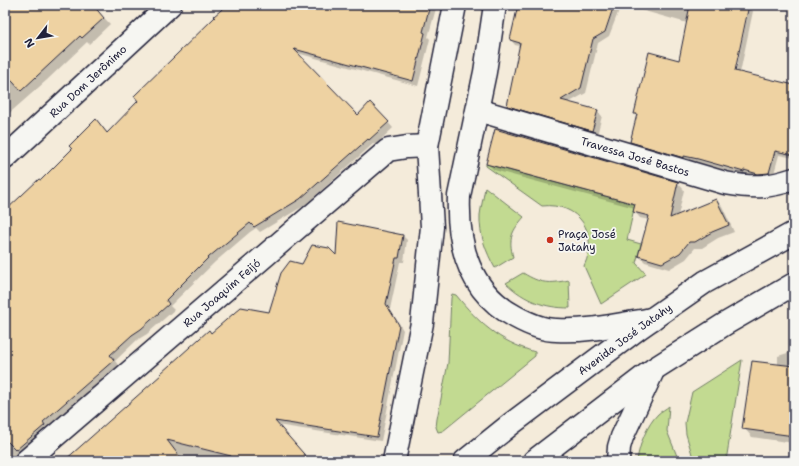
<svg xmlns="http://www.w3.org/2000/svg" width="799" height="466" font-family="'Shantell Sans',sans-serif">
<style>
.green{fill:#c2da91;stroke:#727e66}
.shadow{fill:#0003;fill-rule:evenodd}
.building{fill:#eed2a2;stroke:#22223b}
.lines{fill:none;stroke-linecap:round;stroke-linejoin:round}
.minor-casing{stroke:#22223b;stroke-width:25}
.primary-casing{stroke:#22223b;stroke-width:25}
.minor{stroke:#f6f6f2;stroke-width:22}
.primary{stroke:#f6f6f2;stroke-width:22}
.poi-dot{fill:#c8321e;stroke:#f6f6f2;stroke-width:1.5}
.labels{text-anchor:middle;stroke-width:3.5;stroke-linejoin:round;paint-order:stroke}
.street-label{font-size:11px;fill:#22223b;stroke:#f6f6f2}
.poi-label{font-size:11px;fill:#22223b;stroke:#f6f6f2;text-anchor:start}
</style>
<rect width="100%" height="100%" fill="#f4ebda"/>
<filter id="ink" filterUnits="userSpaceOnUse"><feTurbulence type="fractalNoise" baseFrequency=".025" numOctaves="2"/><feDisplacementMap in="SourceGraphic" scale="8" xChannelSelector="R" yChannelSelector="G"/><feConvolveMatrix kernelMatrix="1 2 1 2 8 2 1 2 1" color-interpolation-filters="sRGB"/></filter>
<g filter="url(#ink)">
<!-- green -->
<g class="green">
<path d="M486,164L635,204L627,240L641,244L636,263L646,274L601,304L584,266C600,233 578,202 542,206L486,166Z"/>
<path d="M485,187L524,217C512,231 508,238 513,257L495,268C486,252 479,234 480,215C481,206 484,196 485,187Z"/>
<path d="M523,273C541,284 549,284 569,280L570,308C545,308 525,301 506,283Z"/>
<path d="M452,294L456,295C479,323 498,341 535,352V356L443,431L438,432L436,427L437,419L448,363L451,298Z"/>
<polygon points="742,360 726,461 694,461 686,434 685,423 692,392"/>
<path d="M669,406L667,431L679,461H637C639,445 647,425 658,414C661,411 666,409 669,406Z"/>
</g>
<!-- shadow -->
<g class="shadow">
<polygon points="5,5 92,5 110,24 89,44 87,42 47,80 5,117"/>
<polygon points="224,5 437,5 428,37 430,39 418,86 297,53 358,116 376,109 393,128 375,145 374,143 305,205 260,232 256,228 250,232 215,262 170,306 174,310 147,334 137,340 115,361 119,366 10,461 5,461 5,212 41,181 101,126 108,134 225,8 223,6"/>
<polygon points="520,5 621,5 609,36 598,43 586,93 568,103 597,111 602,116 597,135 513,110 508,105 520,46 515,45 511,40"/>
<path d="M623,5H742L748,6L753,11L740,73L794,86V158L779,155L773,177L764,178L749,174L748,176L689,160L688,162L636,146L631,142L638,116L635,113L680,61L687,23ZM747,8H749L735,76H733Z"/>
<polygon points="496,130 678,183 684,190 678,216 716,200 722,206 734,232 718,238 702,248 695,248 686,259 669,269 645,262 639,256 649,220 640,218 634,211 635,208 494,170 488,164"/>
<polygon points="403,236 407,240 404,262 400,262 390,309 403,330 381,441 277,425 309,461 80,461 77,451 209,332 211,334 270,313 302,265 337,258"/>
<polygon points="794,351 794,443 752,437 744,428 778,365 778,356"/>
</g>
<!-- building -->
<g class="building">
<polygon points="5,5 93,5 104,18 82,38 80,36 21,91 5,73"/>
<polygon points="227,5 430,5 423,32 425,33 413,81 294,49 358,115 370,102 389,122 369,140 368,139 300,199 254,227 250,223 209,257 166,300 169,304 141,329 132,335 110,355 114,360 43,422 45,425 16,450 5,439 5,211 39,179 41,180 72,149 69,146 96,119 107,133 138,101 134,96 215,17 214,16"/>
<polygon points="518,5 614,5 605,32 593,39 581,88 561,100 598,110 592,131 507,106 520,43 510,40"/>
<polygon points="690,5 749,5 735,71 794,85 794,155 775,151 769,173 758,174 744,170 744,172 698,159 684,156 684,158 630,142 637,114 634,114 649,52 679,60"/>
<polygon points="495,129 678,182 670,218 716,199 729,225 712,232 695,242 689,242 680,253 662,263 638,256 649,216 633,212 635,204 486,164"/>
<polygon points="338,222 403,235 399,258 396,258 386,304 399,325 377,437 275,421 310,461 235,461 231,456 167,440 183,461 64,461 162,374 161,373 209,330 211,333 241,307 269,312 281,273 290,261 302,264 312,245 329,248 336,255"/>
<polygon points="752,361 794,366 794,436 742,429"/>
</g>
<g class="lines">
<!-- minor casing -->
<g class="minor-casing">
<g id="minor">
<path id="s1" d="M478,110L725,183C753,188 767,188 794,179"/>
<path id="s2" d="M5,158L170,5"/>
<path id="s3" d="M26,461L388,150L407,147L427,146"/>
</g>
</g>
<!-- primary casing -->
<g class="primary-casing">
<g id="primary">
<path d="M495,5L485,72L459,196C457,246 469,292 516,317C527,323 544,330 556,330C587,332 621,324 652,319"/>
<polyline points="394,461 422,323 432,227 427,146 455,5"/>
<path id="s4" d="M465,461L511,424L639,328L705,282L794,233"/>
<polyline points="534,461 654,369 725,324 794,284"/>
<polyline points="618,461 619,447 622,437 652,373"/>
</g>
</g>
<!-- minor -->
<use href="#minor" class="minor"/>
<!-- primary -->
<use href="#primary" class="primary"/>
</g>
</g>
<!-- markers -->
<circle class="poi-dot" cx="550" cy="240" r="4"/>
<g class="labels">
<!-- street labels -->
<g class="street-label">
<text dy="4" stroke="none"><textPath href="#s2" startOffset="113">Rua Dom Jerônimo</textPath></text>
<text dy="4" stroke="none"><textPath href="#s1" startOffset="164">Travessa José Bastos</textPath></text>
<text dy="4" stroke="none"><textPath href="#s3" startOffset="258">Rua Joaquim Feijó</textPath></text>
<text dy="4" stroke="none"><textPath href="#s4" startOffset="201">Avenida José Jatahy</textPath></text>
</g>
<!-- poi labels -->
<g class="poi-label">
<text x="558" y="238">Praça José<tspan x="558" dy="13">Jatahy</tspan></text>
</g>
</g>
<!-- margin -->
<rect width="799" height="466" fill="none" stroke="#f6f6f2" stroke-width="20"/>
<rect x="10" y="10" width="779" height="446" fill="none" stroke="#22223b" stroke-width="1.5" filter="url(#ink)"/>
<!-- north arrow -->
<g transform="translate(38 38) rotate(239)" stroke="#f6f6f2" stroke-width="3" paint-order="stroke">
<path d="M0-3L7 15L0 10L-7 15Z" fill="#22223b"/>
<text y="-6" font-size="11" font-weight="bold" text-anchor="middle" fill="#22223b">N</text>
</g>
</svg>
